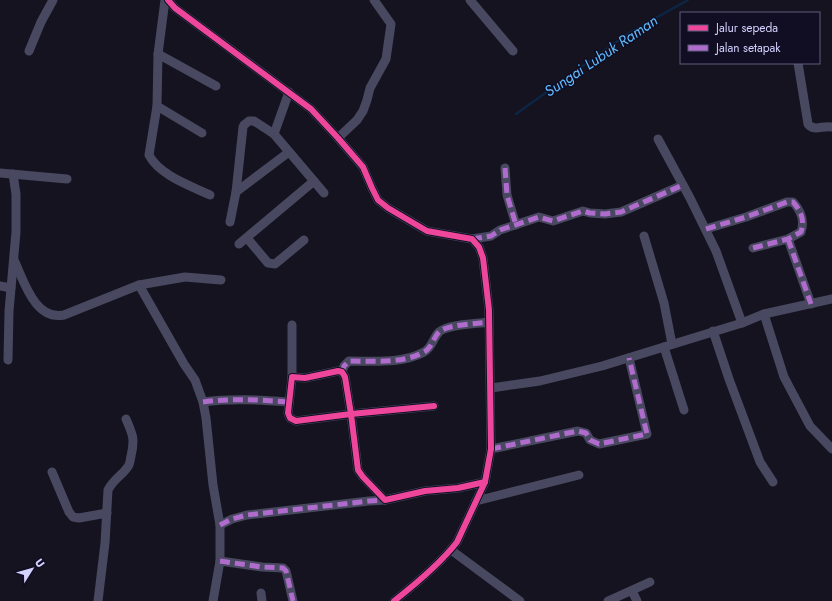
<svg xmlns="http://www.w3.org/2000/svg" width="832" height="601" font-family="Jost,sans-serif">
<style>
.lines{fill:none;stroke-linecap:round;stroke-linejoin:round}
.stream{stroke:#0d2545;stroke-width:2.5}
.minor{stroke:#484860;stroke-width:9}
.quiet{stroke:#b06ccc;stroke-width:5;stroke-dasharray:10 5;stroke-linecap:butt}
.cycleway-casing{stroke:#110e24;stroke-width:8}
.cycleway{stroke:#ed469a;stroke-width:6}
.labels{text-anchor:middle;stroke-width:3;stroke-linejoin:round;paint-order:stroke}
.water-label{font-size:15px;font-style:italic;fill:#5fbdff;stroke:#110e24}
</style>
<rect width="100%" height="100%" fill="#14131f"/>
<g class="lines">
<!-- stream -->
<polyline class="stream" points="516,114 629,33 688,0"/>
<!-- minor -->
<g class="minor">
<path d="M165,0L158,54L157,106L149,155C159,175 191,186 210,195"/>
<path d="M168,0L175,8L311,109L338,138L363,167L372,188L378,200L388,208L427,231L472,239L479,247L483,258L489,310L491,449L485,482L457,542C440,564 417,583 394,601"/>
<polyline points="470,0 513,51"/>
<polyline points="29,51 41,22 53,0"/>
<polyline points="158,54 216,86"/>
<path d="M798,63L808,124C814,132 823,125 832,127"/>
<polyline points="157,106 202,133"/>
<polyline points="274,134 289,92"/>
<polyline points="338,138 357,120 363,111 367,100 370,88 386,59 391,24 374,0"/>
<polyline points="658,139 690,198 716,251 742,323"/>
<polyline points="505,168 507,195 516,225"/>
<polyline points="0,173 67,179"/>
<polyline points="236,192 289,152"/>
<polyline points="230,222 236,192 243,127 244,125 249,121 254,121 274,134 324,193"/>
<path d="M706,229L746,217L787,202H793C801,211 805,220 801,232L788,239L753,248"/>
<polyline points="644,236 664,303 672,344"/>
<polyline points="247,238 268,263 275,264 304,240"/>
<polyline points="472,239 491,236 500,230 539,217 553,221 583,211 590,213 605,214 621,212 683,185"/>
<polyline points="788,239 811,304"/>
<polyline points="239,244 314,181"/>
<path d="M14,260C24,281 35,321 64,315L139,285L185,277L221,280"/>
<polyline points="139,285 184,364 195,380 203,402 206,418 213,485 220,525 220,561 213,601"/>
<polyline points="0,286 11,288"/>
<polyline points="764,314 784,377 810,426 832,449"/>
<polyline points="713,331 729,379 760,462 773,482"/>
<polyline points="664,347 684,410"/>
<polyline points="8,360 9,311 16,232 16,194 13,174"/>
<path d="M342,372L344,366L349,361C374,361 402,364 424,352C432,348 433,338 439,332C448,324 477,324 489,322"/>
<polyline points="292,377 292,325"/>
<polyline points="491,388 540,381 602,366 742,323 764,314 832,299"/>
<path d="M203,402C232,398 260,400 289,402"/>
<polyline points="434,406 351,414 296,421 290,418 288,413 292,377 305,378 338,371 342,372 345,377 351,414 358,470 363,477 385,500 425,491 458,488 485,482"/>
<polyline points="491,449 578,431 586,433 590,440 599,444 647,434 629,358"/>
<polyline points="52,472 69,512 73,517 79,518 107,513"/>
<polyline points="476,501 579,475"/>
<polyline points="220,525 232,519 247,515 369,501 385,500"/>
<polyline points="451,550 520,601"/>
<polyline points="220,561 262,567 283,568 286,571 287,575 293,601"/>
<polyline points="632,591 637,601"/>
<polyline points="261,593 262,601"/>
<path d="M98,601L105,543L108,490C113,480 121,476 127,468C130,465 130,461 131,456C135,439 133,435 126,419"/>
<polyline points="608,601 650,582"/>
</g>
<!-- quiet -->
<g class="quiet">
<polyline points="505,168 507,195 516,225"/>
<path d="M706,229L746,217L787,202H793C801,211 805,220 801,232L788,239L753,248"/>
<polyline points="472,239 491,236 500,230 539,217 553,221 583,211 590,213 605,214 621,212 683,185"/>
<polyline points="788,239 811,304"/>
<path d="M342,372L344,366L349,361C374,361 402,364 424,352C432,348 433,338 439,332C448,324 477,324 489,322"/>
<path d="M203,402C232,398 260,400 289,402V405"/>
<polyline points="491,449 578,431 586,433 590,440 599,444 647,434 629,358"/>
<polyline points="220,525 232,519 247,515 369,501 385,500"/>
<polyline points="220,561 262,567 283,568 286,571 287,575 293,601"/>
</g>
<!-- cycleway casing -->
<g class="cycleway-casing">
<g id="cycleway">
<path d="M168,0L175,8L311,109L338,138L363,167L372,188L378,200L388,208L427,231L472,239L479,247L483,258L489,310L491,449L485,482L457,542C440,564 417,583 394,601"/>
<polyline points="434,406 351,414 296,421 290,418 288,413 292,377 305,378 338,371 342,372 345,377 351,414 358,470 363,477 385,500 425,491 458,488 485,482"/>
</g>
</g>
<!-- cycleway -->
<use href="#cycleway" class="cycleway"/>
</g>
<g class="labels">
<!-- water labels -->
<g class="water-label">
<text transform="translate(601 56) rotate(-34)" y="5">Sungai Lubuk Raman</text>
</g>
</g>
<!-- legend -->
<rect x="680" y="12" width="140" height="52" fill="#110e24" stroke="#5f5c7c"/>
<rect x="688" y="25" width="20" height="6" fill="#ed469a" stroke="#5f5c7c"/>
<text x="716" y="32" font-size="12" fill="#d4d1ff">Jalur sepeda</text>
<rect x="688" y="45" width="20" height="6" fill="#b06ccc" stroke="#5f5c7c"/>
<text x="716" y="52" font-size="12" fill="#d4d1ff">Jalan setapak</text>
<!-- north arrow -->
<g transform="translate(32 569) rotate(53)" stroke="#110e24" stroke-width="3" paint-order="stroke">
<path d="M0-3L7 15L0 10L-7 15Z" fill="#d4d1ff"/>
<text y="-6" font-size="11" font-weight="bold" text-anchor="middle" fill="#d4d1ff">U</text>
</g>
</svg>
